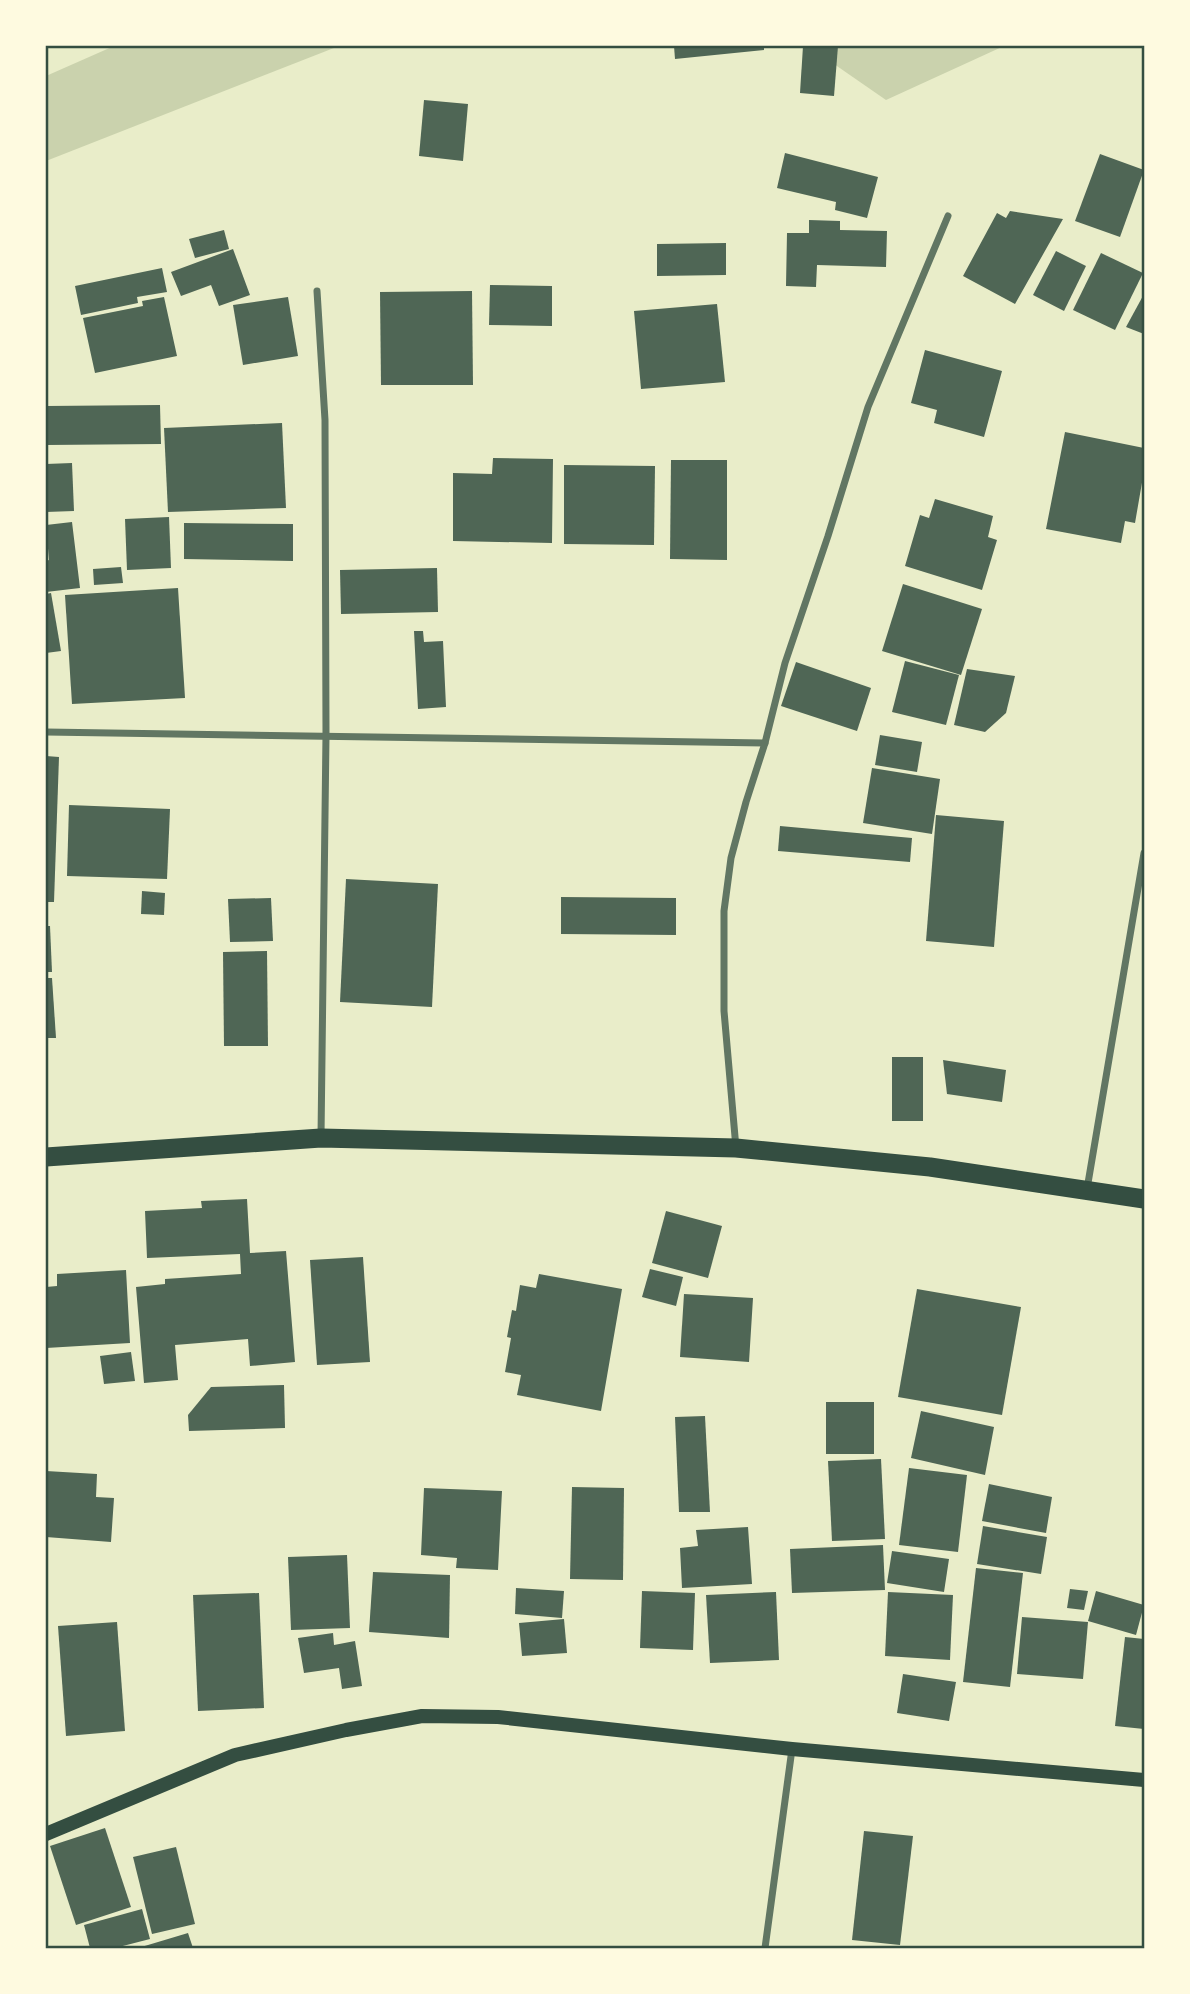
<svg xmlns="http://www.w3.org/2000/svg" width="1190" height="1994" font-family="'Alegreya Sans',sans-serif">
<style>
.green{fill:#cad2ad}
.building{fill:#4f6655}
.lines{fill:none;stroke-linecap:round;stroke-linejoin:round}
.minor{stroke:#617663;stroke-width:7}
.secondary{stroke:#344e41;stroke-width:14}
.trunk{stroke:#344e41;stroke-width:19}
.neatline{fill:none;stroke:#344e41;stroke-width:2.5}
</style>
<rect width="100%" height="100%" fill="#e9edc9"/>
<!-- green -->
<g class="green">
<polygon points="114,46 339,46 46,161 46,76"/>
<polygon points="808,46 1004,46 886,100"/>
</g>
<!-- building -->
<g class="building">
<polygon points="674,46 764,46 764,50 675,59"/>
<polygon points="803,46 838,46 834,96 800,93"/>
<polygon points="424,100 468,104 463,161 419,156"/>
<polygon points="785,153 878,177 867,218 835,210 836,202 777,188"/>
<polygon points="1100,154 1144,170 1120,237 1075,221"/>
<polygon points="1010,211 1063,219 1015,304 963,276 997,213 1006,218"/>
<polygon points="809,220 840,221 840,230 887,231 886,267 817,265 816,287 786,286 787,233 809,233"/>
<polygon points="224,230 229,249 195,258 189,239"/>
<polygon points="726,243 726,275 657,276 657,244"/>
<polygon points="233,249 250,295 219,306 211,285 181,296 171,272"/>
<polygon points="1056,251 1086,266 1064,311 1033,295"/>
<polygon points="1101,253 1143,273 1115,330 1073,310"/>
<polygon points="162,268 167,292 137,297 138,303 81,315 75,286"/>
<polygon points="490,285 552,286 552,326 489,325"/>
<polygon points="472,291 473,385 381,385 380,292"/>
<polygon points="1144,294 1144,334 1126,327"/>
<polygon points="164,297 177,356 95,373 83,318 143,306 142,301"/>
<polygon points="288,297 298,356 243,365 233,305"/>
<polygon points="717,304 725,382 641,389 634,311"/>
<polygon points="925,350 1002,371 984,437 934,423 937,410 911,403"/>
<polygon points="160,405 161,444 46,445 46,406"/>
<polygon points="282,423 286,508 168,512 164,428"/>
<polygon points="1065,432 1144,448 1144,471 1135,523 1125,521 1121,543 1046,529"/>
<polygon points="493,458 553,459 552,543 453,541 453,473 492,474"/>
<polygon points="671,460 727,460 727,560 670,559"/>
<polygon points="72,463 74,511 46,512 46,464"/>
<polygon points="564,465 655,466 654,545 564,544"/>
<polygon points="935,499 993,516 988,537 997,540 982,590 905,566 920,515 929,518"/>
<polygon points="169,517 171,568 127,570 125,519"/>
<polygon points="72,522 80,588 46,592 46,561 49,560 46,525"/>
<polygon points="184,523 293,524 293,561 184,559"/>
<polygon points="121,567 123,583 94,585 93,569"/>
<polygon points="437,568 438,612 341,614 340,570"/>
<polygon points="903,584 982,609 961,675 882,651"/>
<polygon points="178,588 185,698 72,704 65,595"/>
<polygon points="51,593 61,651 46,653 46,594"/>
<polygon points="414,631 423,631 424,642 443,641 446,707 418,709"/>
<polygon points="905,661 959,675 946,725 892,712"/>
<polygon points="796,662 871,688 857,731 781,706"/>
<polygon points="967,669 1015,676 1006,713 985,732 954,725"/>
<polygon points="880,735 922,742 917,772 875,765"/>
<polygon points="46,756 59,757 54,902 46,902"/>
<polygon points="872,768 940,779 932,834 863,823"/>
<polygon points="69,805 170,809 167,879 67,876"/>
<polygon points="936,815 1004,821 994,947 926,941"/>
<polygon points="780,826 912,838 910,862 778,851"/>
<polygon points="346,879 438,884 432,1007 340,1002"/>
<polygon points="142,891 165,893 164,915 141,914"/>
<polygon points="561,897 676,898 676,935 561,934"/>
<polygon points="271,898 273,941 230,942 228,899"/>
<polygon points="46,926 50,926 52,972 46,972"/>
<polygon points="267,951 268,1046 224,1046 223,952"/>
<polygon points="46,978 52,978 56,1038 46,1038"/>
<rect x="892" y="1057" width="31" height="64"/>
<polygon points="943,1060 1006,1070 1002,1102 947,1094"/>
<polygon points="247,1199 250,1253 286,1251 295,1362 250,1366 248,1339 175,1345 178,1380 144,1383 136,1287 165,1284 165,1279 241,1274 240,1254 147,1258 145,1211 202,1208 201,1201"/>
<polygon points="666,1211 722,1226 708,1278 652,1263"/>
<polygon points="363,1257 370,1362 317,1365 310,1260"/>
<polygon points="650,1269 683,1277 676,1306 642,1297"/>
<polygon points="126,1270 130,1343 46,1348 46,1287 57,1286 57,1274"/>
<polygon points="539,1274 622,1289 601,1411 517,1395 521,1375 505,1372 511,1338 507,1337 512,1310 516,1311 520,1285 536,1288"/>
<polygon points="917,1289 1021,1307 1002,1415 898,1397"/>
<polygon points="684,1294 753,1298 749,1362 680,1357"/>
<polygon points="131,1352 135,1381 104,1384 100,1356"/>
<polygon points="284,1385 285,1428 189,1431 188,1415 211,1387"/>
<rect x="826" y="1402" width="48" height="52"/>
<polygon points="921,1411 994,1427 985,1475 911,1458"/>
<polygon points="705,1416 710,1512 679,1512 675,1417"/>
<polygon points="881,1459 885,1539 832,1541 828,1461"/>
<polygon points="909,1468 967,1475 958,1552 899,1545"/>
<polygon points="46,1471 97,1474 96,1497 114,1498 111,1542 46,1537"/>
<polygon points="989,1484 1052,1497 1046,1533 982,1521"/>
<polygon points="572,1487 624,1488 623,1580 570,1579"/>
<polygon points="424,1488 502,1491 498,1570 456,1568 457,1558 421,1555"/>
<polygon points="983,1526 1047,1537 1041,1574 977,1564"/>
<polygon points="748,1527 752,1584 682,1588 680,1548 698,1546 696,1530"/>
<polygon points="883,1545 885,1590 792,1593 790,1549"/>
<polygon points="892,1551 949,1559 944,1592 887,1583"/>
<polygon points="347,1555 350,1628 291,1630 288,1557"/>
<polygon points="976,1568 1023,1573 1010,1687 963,1682"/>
<polygon points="373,1572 450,1575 449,1638 369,1632"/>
<polygon points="516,1588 564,1591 562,1618 515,1614"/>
<polygon points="1070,1589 1088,1591 1084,1610 1067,1608"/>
<polygon points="642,1591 695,1593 693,1650 640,1648"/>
<polygon points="1096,1591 1144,1605 1136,1635 1088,1621"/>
<polygon points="776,1592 779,1660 710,1663 706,1595"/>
<polygon points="888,1592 953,1595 950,1660 885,1656"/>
<polygon points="259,1593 264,1708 198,1711 193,1595"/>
<polygon points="1022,1617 1088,1622 1083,1679 1017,1674"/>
<polygon points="564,1619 567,1653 522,1656 519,1623"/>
<polygon points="117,1622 125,1731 66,1736 58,1626"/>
<polygon points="333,1633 334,1645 355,1641 362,1686 342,1689 339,1668 304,1673 298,1638"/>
<polygon points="1125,1637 1144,1639 1144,1729 1115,1726"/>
<polygon points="903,1674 956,1682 949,1721 897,1713"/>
<polygon points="105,1828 131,1907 76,1925 50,1846"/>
<polygon points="864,1831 913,1836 900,1945 852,1940"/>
<polygon points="176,1847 195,1924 152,1934 133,1857"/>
<polygon points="142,1909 150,1939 115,1948 90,1948 84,1925"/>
<polygon points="188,1933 193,1948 138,1948"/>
</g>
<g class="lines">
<!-- minor -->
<g class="minor">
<polyline points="317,291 325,420 326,735 321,1137"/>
<polyline points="46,732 765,743"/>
<polyline points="736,1148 724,1011 724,911 731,858 746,802 765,743 785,663 828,536 868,407 948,216"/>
<polyline points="1087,1189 1144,853"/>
<polyline points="765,1948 792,1749"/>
</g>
<!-- secondary -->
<polyline class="secondary" points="46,1834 235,1755 346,1730 422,1716 498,1717 792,1749 1144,1780"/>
<!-- trunk -->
<polyline class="trunk" points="46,1157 321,1138 736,1148 930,1167 1144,1199"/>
</g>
<!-- border -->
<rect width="1190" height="1994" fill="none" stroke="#fefae0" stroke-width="94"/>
<rect x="47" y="47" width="1096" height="1900" class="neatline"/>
</svg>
